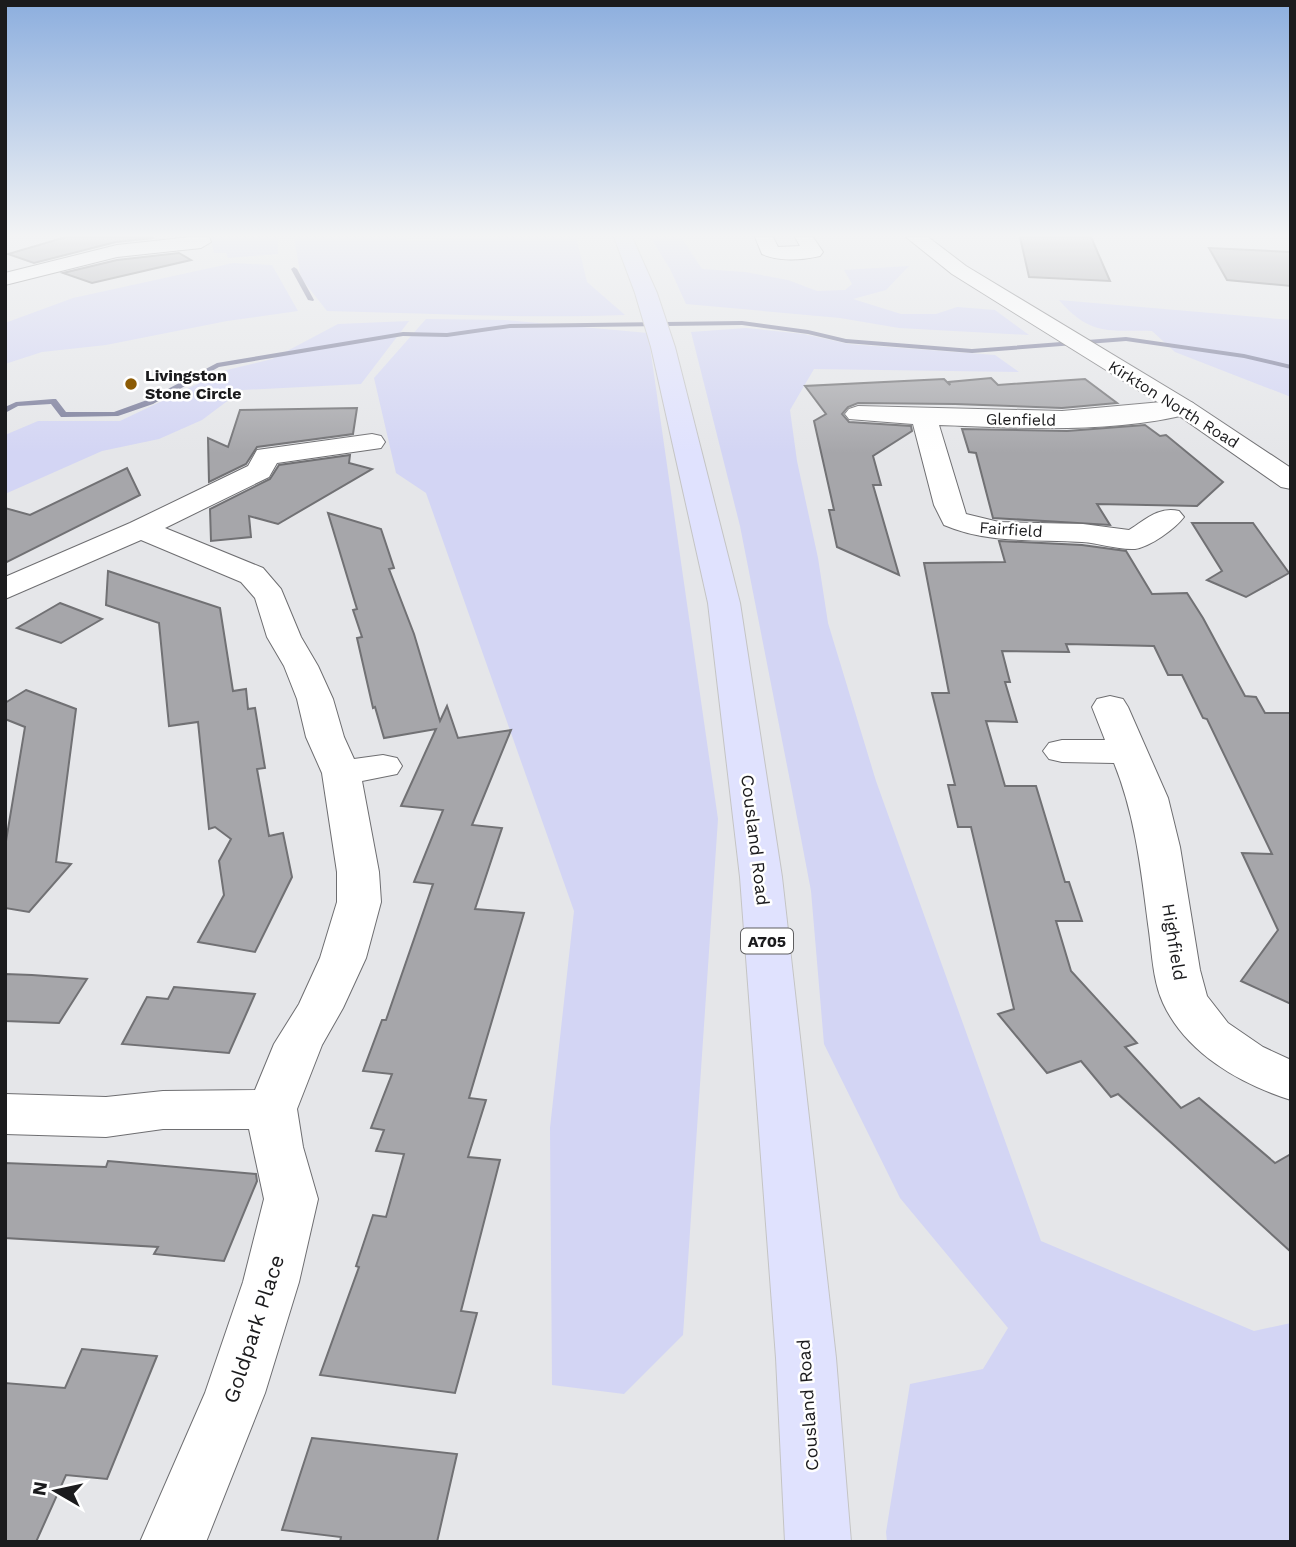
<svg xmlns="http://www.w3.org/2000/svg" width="1296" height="1547" font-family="'Work Sans',sans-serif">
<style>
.green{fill:#d3d5f4}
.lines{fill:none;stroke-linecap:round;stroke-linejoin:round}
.stream{fill:#7a7c9a;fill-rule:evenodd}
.building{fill:#a6a6aa;stroke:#717174;stroke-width:2}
.minor-casing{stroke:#6e6e71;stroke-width:2}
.secondary-casing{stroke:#6e6e71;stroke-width:2}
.primary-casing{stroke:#c4c4c4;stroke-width:2}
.minor{fill:#fff;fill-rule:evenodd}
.secondary{fill:#fff;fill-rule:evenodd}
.primary{fill:#e0e2fe;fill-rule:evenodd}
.poi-dot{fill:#8c5b05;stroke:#fff;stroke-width:2.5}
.labels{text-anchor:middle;stroke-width:5;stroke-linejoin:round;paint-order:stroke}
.far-poi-label{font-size:16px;font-weight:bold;fill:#1b1b1d;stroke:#fff;text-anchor:start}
.far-street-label{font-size:16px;fill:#1b1b1d;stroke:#fff}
.shield{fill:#fff;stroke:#5f5f61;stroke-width:2}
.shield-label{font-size:16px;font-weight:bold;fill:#1b1b1d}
.street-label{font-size:18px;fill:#1b1b1d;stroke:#fff}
.near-street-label{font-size:21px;fill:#1b1b1d;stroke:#fff}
</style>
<rect width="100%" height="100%" fill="#e5e6e9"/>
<!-- green -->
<g class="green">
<polygon points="210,237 278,237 278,254 228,258 226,253 214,253"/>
<path d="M294,237H403L409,241L497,237H576L587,282L625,315C526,319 426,313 327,311L301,278Z"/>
<polygon points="650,237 681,237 702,269 745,272 788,280 817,291 845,290 852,284 844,270 909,266 886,290 853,299 901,314 936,314 957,307 995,310 1029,335 899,328 840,318 686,304 670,269"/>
<polygon points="233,263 272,265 298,311 227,321 106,345 42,352 5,364 5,323 73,298"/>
<path d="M1059,300L1291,320V397L1175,352L1152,331C1108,330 1090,336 1059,300Z"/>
<polygon points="426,319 505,320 648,333 718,819 683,1335 624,1394 552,1385 550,1128 574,911 426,493 396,473 374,378"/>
<polygon points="409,321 361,384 242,390 202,420 159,439 102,451 5,494 5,435 38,421 120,421 227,370 272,359 338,324"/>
<polygon points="746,328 804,334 849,344 995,355 1019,372 814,369 790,410 797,461 818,558 828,623 876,781 1041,1241 1254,1331 1291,1323 1291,1542 887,1542 886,1532 910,1384 983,1369 1008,1328 900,1198 824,1044 811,891 792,791 740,526 691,332"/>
</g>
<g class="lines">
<!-- stream -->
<g class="stream">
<polygon points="294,267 297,269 314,300 313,301 308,300 291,269"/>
<polygon points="742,321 808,330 846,339 972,349 1126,337 1244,354 1291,365 1291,369 1244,358 1126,341 972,353 846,343 808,334 742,325 510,328 447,337 403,336 219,367 153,404 118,416 64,417 61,417 51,404 18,406 5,413 5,407 16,402 53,399 56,399 66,412 114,412 147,400 217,363 403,332 447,333 510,324"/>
</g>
</g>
<!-- building -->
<g class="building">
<polygon points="66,237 151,237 154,238 116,242 34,263 8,254"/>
<polygon points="1020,237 1091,237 1110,281 1029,277"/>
<polygon points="1209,248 1291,252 1291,286 1227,280"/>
<polygon points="179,253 191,260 92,283 63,273 117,260"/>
<polygon points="991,378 998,385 1085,379 1117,403 1062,408 955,404 858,403 848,407 842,414 849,422 911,426 912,431 873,456 881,485 873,485 899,575 837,547 829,510 834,510 814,421 826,414 805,386 944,379 950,385 949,382"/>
<polygon points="357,408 353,434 257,447 246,464 209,482 208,438 228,447 240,410"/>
<polygon points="1145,425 1160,436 1166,435 1223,482 1197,506 1097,504 1110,525 993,518 976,453 969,452 962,429 1067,431"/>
<polygon points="350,455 349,463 372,469 278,524 249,516 251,537 211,541 210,509 270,479 279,465"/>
<polygon points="127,468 140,495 5,563 5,508 30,515"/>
<polygon points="328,513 381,529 394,568 389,569 414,634 440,721 447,706 458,738 511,730 472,825 502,828 475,909 524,913 469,1098 486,1100 468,1157 500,1160 461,1311 477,1313 455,1393 320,1375 359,1267 356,1266 373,1215 386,1217 404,1154 376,1151 384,1130 371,1128 392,1074 363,1071 382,1020 386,1020 433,884 414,882 443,810 401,806 436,729 384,738 375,707 373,708 357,638 362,637 353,610 357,609"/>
<polygon points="1192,523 1253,523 1289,573 1246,597 1207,580 1222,571"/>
<polygon points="999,541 1082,545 1126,551 1152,594 1187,593 1203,618 1245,696 1256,697 1265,713 1291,713 1291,1004 1241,981 1278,930 1242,853 1272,854 1207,719 1203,718 1182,675 1168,675 1154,646 1066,644 1069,652 1002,651 1010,682 1005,682 1017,722 986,721 1005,786 1036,786 1065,882 1069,882 1082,921 1056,921 1071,971 1137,1043 1125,1047 1181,1108 1199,1098 1275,1163 1291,1154 1291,1252 1118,1094 1111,1097 1081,1061 1047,1073 998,1014 1014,1009 971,827 958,827 948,785 955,785 932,693 949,693 924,563 1005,562"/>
<polygon points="108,571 220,608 233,691 246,689 248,709 255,708 265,768 257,769 269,836 283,833 292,877 255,952 198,942 224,895 219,861 231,839 215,827 209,829 198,722 169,726 159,623 106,605"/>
<polygon points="60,603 102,619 61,643 17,628"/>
<polygon points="26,690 76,709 56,862 71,864 29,912 5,908 5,847 25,727 5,719 5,703"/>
<polygon points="5,974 32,975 87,979 59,1023 5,1021"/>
<polygon points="174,987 255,994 229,1053 122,1044 147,997 168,999"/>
<polygon points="108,1161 256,1174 257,1181 224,1261 154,1254 158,1247 5,1238 5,1163 106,1167"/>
<polygon points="82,1349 157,1356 107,1479 66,1475 36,1542 5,1542 5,1383 65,1388"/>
<polygon points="312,1438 457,1454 437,1542 340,1542 341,1537 282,1530"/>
</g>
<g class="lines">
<!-- minor casing -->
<g class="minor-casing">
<g id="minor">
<polygon points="191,237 209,237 211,242 201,248 117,257 5,285 5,273 117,245"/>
<path d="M755,237H773L778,247L800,246L795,237H813L823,252L820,256C803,260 778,262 762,254Z"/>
<path d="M1184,400L1193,403L1197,408L1193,413C1112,434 1022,428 939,425L966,514L999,522L1083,524L1129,530C1145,520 1159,506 1179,511L1184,517C1175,529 1150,547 1135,549C1118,550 1099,543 1082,542C1034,539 988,544 944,525L934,505L913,424L849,419L845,414L849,409L858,406L1062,411Z"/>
<polygon points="372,434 381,436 385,442 381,448 277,463 269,477 165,528 263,568 281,589 301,637 318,666 333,699 344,737 354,759 383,755 397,758 402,766 397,774 362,781 379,872 381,902 366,958 343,1008 322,1045 297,1109 303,1147 318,1199 299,1282 265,1393 206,1542 140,1542 205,1393 243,1282 264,1199 249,1129 163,1129 106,1137 5,1134 5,1094 106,1097 163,1091 255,1090 274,1044 299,1004 320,958 337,902 337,872 322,773 306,737 297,699 284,666 267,637 255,598 241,582 141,540 5,599 5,577 130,523 248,466 257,450"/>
<path d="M1110,696L1123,699L1128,707L1168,798L1180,847L1200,970L1207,996L1228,1023L1263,1047L1291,1060V1100C1240,1084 1186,1053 1163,1003C1152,979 1152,949 1148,924C1141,869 1135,815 1114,763L1062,762L1049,759L1043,751L1049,743L1062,740H1105L1092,707L1097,699Z"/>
</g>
</g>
<!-- secondary casing -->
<g class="secondary-casing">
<polygon id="secondary" points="906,237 928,237 966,266 1193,403 1291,468 1291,489 1281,487 1175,413 952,274"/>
</g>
<!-- primary casing -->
<g class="primary-casing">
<polygon id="primary" points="614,237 632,237 657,293 675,347 740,603 782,877 836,1358 851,1542 785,1542 776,1358 740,877 708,603 651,347 635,293"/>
</g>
<!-- minor -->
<use href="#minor" class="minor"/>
<!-- secondary -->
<use href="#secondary" class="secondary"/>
<!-- primary -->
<use href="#primary" class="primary"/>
</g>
<!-- sky -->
<linearGradient id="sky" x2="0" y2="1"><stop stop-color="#8caede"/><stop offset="0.52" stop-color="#f3f4f5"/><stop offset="1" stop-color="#f3f4f5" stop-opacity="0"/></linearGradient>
<rect width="1296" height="453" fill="url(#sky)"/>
<!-- markers -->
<circle class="poi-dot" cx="131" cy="384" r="7"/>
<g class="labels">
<!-- far-poi labels -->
<g class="far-poi-label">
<text x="145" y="381">Livingston<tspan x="145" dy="18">Stone Circle</tspan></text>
</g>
<!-- far-street labels -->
<g class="far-street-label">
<text transform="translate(1174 404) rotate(32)" y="6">Kirkton North Road</text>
<text transform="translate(1021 419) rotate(1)" y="6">Glenfield</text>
<text transform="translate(1011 529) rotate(4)" y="6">Fairfield</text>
</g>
<!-- shield labels -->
<rect class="shield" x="741" y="928.5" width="52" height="25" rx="5"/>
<g class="shield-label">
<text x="767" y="947">A705</text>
</g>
<!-- street labels -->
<g class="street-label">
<text transform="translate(755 840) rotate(83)" y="6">Cousland Road</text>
<text transform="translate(1174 942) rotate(81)" y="6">Highfield</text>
<text transform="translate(808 1405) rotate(-94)" y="6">Cousland Road</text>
</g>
<!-- near-street labels -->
<g class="near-street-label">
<text transform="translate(254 1329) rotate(-72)" y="7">Goldpark Place</text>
</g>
</g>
<!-- border -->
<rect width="1296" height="1547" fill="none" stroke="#1b1b1d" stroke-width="14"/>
<!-- north arrow -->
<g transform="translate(56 1491) rotate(279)" stroke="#ffffff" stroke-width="5" paint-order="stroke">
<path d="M0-5L12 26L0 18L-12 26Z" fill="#1b1b1d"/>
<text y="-10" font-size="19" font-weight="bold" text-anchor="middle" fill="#1b1b1d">N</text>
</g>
</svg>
